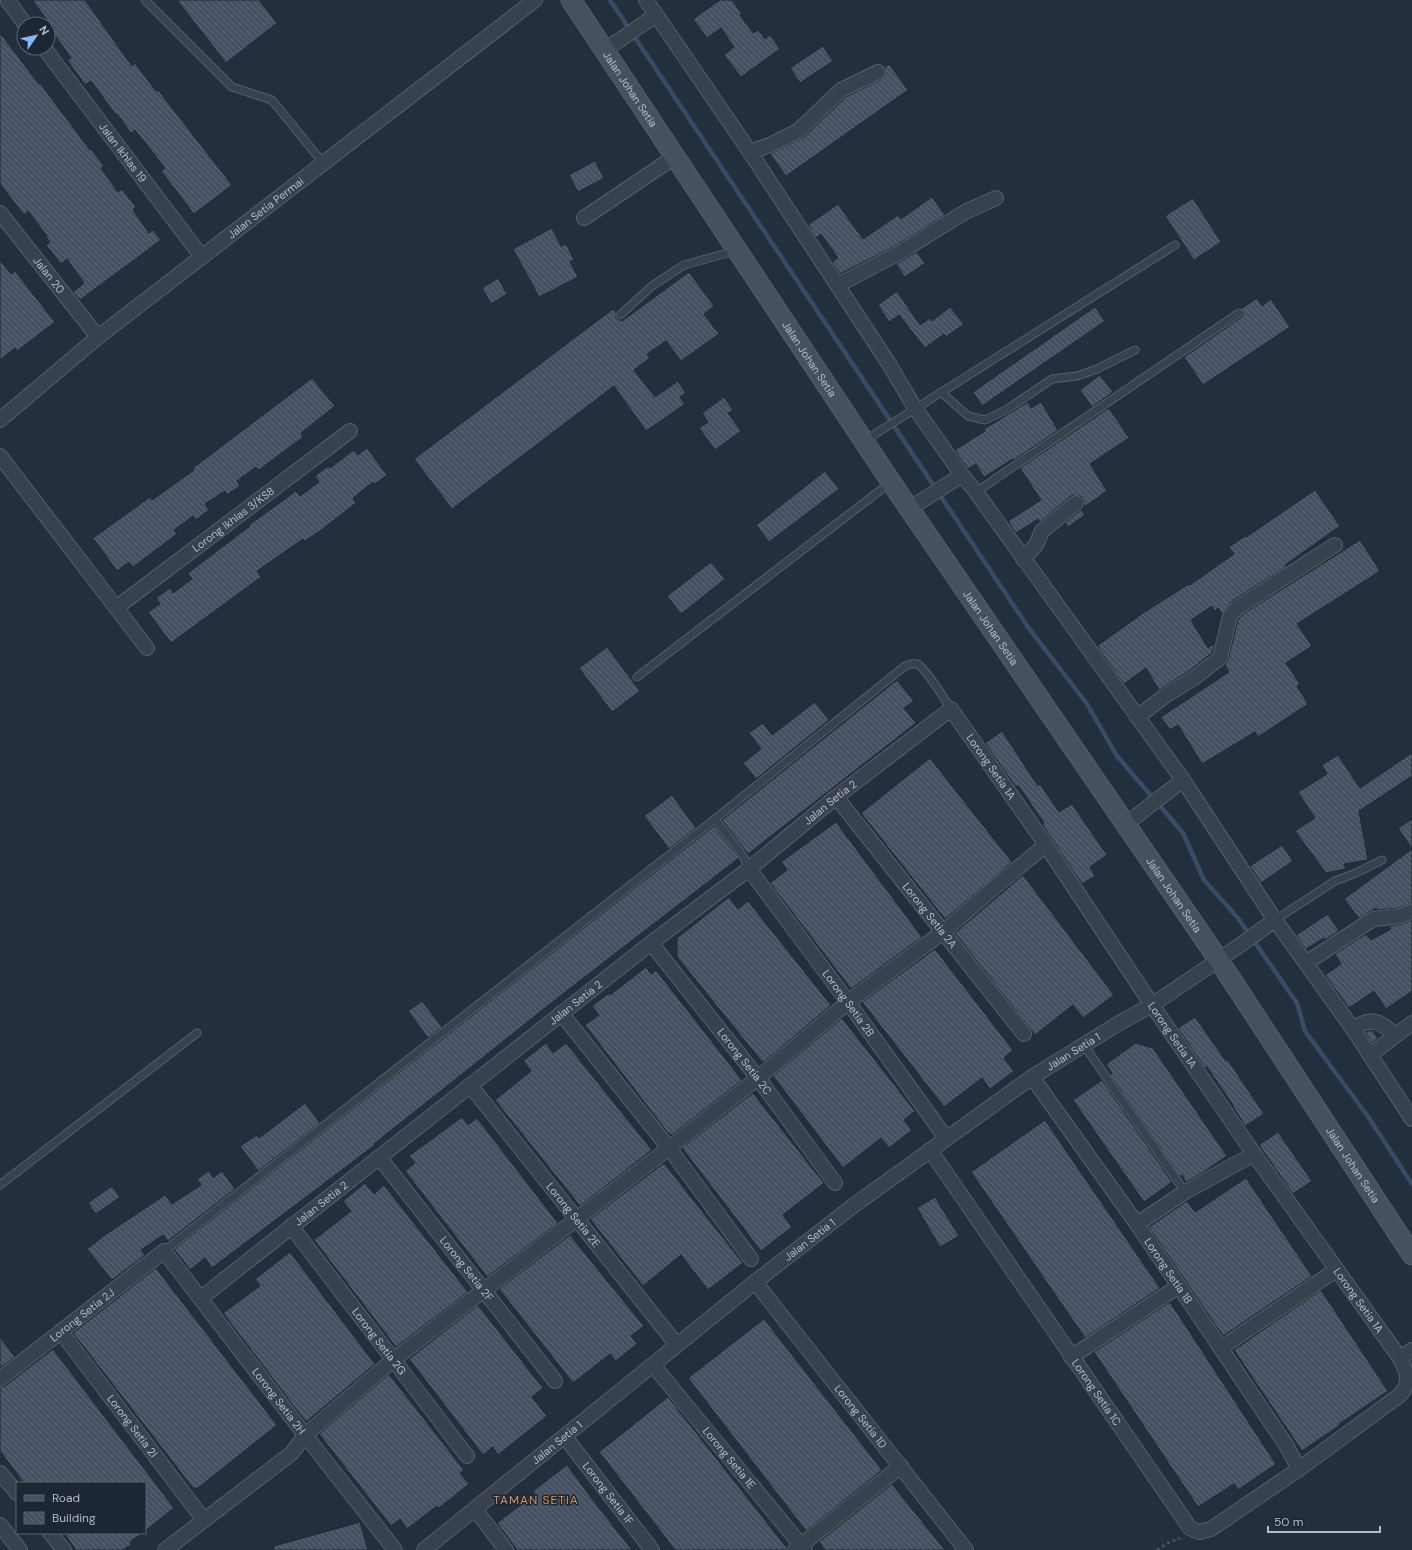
<svg xmlns="http://www.w3.org/2000/svg" width="1412" height="1550" font-family="'DM Sans',sans-serif">
<style>
.lines{fill:none;stroke-linecap:round;stroke-linejoin:round}
.stream{stroke:#394c67;stroke-width:4.5}
.building{fill:url(#building-back-hatch);stroke:#1f2835}
.lane-casing{stroke:#565f6c;stroke-width:9}
.street-casing{stroke:#565f6c;stroke-width:16}
.secondary-casing{stroke:#565f6c;stroke-width:21}
.path{stroke:#44595c;stroke-width:2.5;stroke-dasharray:3 3;stroke-linecap:butt}
.lane{stroke:#38414e;stroke-width:7}
.street{stroke:#38414e;stroke-width:14}
.secondary{stroke:#465061;stroke-width:19}
.labels{text-anchor:middle;stroke-width:3;stroke-linejoin:round;paint-order:stroke}
.street-label{font-size:11px;fill:#b4bcc9;stroke:#1d2633}
.neighbourhood-label{font-size:12px;letter-spacing:1px;fill:#d59563;stroke:#1d2633}
</style>
<defs>
<pattern id="building-back-hatch" width="6" height="6" patternUnits="userSpaceOnUse"><rect width="6" height="6" fill="#455162"/><path d="M-1 5l2 2M0 0l6 6M5-1l2 2" fill="none" stroke="#5d6877"/></pattern>
</defs>
<rect width="100%" height="100%" fill="#242f3e"/>
<g class="lines">
<!-- stream -->
<polyline class="stream" points="610,0 1028,627 1087,704 1117,756 1183,833 1204,880 1238,918 1297,1003 1305,1031 1369,1118 1412,1184"/>
</g>
<!-- building -->
<g class="building">
<polygon points="32,0 85,0 132,66 135,63 156,91 158,90 232,185 194,214 161,171 165,168 135,130 131,133 117,114 116,115 91,81 85,85 67,60 71,58 51,30 54,29"/>
<polygon points="177,0 259,0 277,23 226,63"/>
<polygon points="720,0 732,0 742,14 740,15 753,33 758,30 765,39 770,35 780,49 741,77 724,55 734,47 721,28 707,38 693,19"/>
<polygon points="0,33 39,84 40,83 90,150 91,149 104,166 101,168 118,192 122,189 136,207 133,210 149,233 153,230 161,240 80,300 73,292 84,283 67,259 61,264 46,245 50,242 46,237 47,236 28,211 24,215 0,184"/>
<polygon points="823,46 833,61 800,83 790,68"/>
<polygon points="889,64 908,90 786,176 770,154 804,137 846,97 882,79 886,73 885,67"/>
<polygon points="595,161 604,178 578,192 569,175"/>
<polygon points="932,197 945,215 895,246 840,274 832,262 838,258 821,234 816,238 808,225 838,204 863,239 898,215 901,219"/>
<polygon points="1193,198 1221,242 1194,260 1165,216"/>
<polygon points="552,228 561,246 566,244 574,259 570,262 578,277 539,297 513,249"/>
<polygon points="917,252 925,263 905,277 896,264"/>
<polygon points="0,260 11,274 15,271 55,322 17,351 15,348 0,360"/>
<polygon points="689,272 714,306 704,314 719,334 681,361 666,341 647,354 650,358 634,370 655,397 678,381 686,393 680,397 685,404 646,431 614,386 452,509 414,459 613,309 616,312 616,318 622,321"/>
<polygon points="498,278 507,294 491,304 482,288"/>
<polygon points="897,291 920,325 930,318 932,321 950,307 964,324 946,337 944,334 925,348 899,315 889,322 878,305"/>
<polygon points="1257,298 1262,306 1271,299 1290,327 1203,385 1184,357 1242,317 1244,313 1241,309"/>
<polygon points="1095,307 1105,321 982,406 973,392"/>
<polygon points="1100,375 1113,392 1092,407 1080,390"/>
<polygon points="312,378 335,406 301,433 303,437 259,470 256,467 237,481 240,486 227,495 225,491 205,504 209,510 196,520 193,516 174,530 177,534 133,567 129,562 117,571 93,538 150,497 152,500 194,470 193,468"/>
<polygon points="724,397 733,410 728,413 741,431 715,450 699,428 708,422 702,413"/>
<polygon points="1028,402 1031,408 1041,402 1058,430 1014,460 1013,459 984,477 976,464 968,469 955,450 985,431 984,429"/>
<polygon points="1109,408 1129,438 1090,464 1107,491 1084,507 1084,502 1082,497 1075,495 1071,496 1040,522 1038,519 1016,533 1008,521 1041,500 1020,468"/>
<polygon points="367,448 387,475 375,484 373,482 353,498 356,503 320,531 305,541 303,539 257,571 261,577 171,643 148,612 160,604 156,598 170,588 173,593 192,579 188,573 250,526 249,525 296,491 300,496 319,482 315,476 328,466 330,468 354,450 358,455"/>
<polygon points="825,471 839,489 769,542 756,525"/>
<polygon points="1315,490 1340,526 1285,565 1286,567 1232,601 1222,614 1218,608 1215,611 1212,606 1191,620 1208,648 1215,643 1212,653 1189,671 1159,690 1146,668 1124,684 1097,646 1143,613 1189,584 1190,585 1234,554 1229,547 1245,536 1246,537"/>
<polygon points="1081,510 1085,515 1068,527 1065,523"/>
<polygon points="1360,540 1380,571 1297,624 1312,646 1286,663 1300,684 1297,686 1308,704 1258,737 1255,732 1202,764 1178,725 1170,730 1161,717 1229,672 1225,665 1228,660 1238,620 1243,614"/>
<polygon points="711,562 725,579 681,614 667,596"/>
<polygon points="607,647 640,691 612,712 579,668"/>
<polygon points="897,680 914,701 904,708 916,723 748,854 722,820"/>
<polygon points="815,702 829,720 756,779 743,763 761,749 749,733 763,723 772,735"/>
<polygon points="1002,731 1038,786 1040,784 1059,812 1072,804 1107,855 1090,867 1095,876 1082,884 1042,824 1044,823 1018,785 1016,787 985,743"/>
<polygon points="1412,753 1412,776 1359,811 1368,860 1344,864 1346,869 1326,873 1295,831 1315,818 1298,792 1327,774 1322,765 1338,755 1360,788"/>
<polygon points="930,758 1012,862 945,919 861,813"/>
<polygon points="672,795 696,828 669,849 644,816"/>
<polygon points="1412,819 1412,903 1399,908 1377,910 1376,908 1359,918 1344,899 1412,849 1398,828"/>
<polygon points="836,822 922,937 851,989 770,883 787,870 781,862"/>
<polygon points="714,826 739,858 564,993 374,1144 375,1145 212,1268 205,1258 190,1270 174,1249"/>
<polygon points="1282,845 1293,861 1261,883 1250,866"/>
<polygon points="1023,875 1114,995 1083,1018 1073,1005 1035,1035 955,933"/>
<polygon points="729,897 738,909 748,901 831,1005 763,1063 677,957 677,938"/>
<polygon points="1328,914 1339,931 1325,940 1324,938 1306,949 1296,935"/>
<polygon points="1412,920 1412,991 1386,1009 1374,991 1349,1008 1325,975 1341,964 1335,954 1366,934 1371,940 1391,929 1389,926 1402,924"/>
<polygon points="935,949 1013,1050 1004,1058 1014,1071 990,1089 982,1078 944,1107 862,1002"/>
<polygon points="646,967 651,974 656,970 742,1080 672,1135 668,1133 585,1025 599,1015 592,1006 609,993 610,995"/>
<polygon points="422,1001 442,1027 428,1038 408,1011"/>
<polygon points="1195,1017 1226,1061 1228,1060 1264,1114 1245,1126 1232,1105 1233,1105 1207,1067 1205,1068 1178,1028"/>
<polygon points="842,1018 915,1111 904,1120 912,1130 889,1148 881,1138 843,1168 773,1076"/>
<polygon points="1372,1030 1378,1038 1372,1043 1365,1032"/>
<polygon points="546,1043 553,1053 566,1043 652,1150 580,1206 495,1100 531,1071 523,1061"/>
<polygon points="1136,1043 1153,1048 1227,1156 1202,1173 1186,1182 1182,1175 1180,1177 1110,1075 1112,1073 1106,1064"/>
<polygon points="1102,1080 1172,1182 1144,1202 1073,1100"/>
<polygon points="753,1093 824,1183 783,1215 792,1227 761,1251 682,1148"/>
<polygon points="305,1103 320,1123 258,1171 240,1146 257,1135 259,1138"/>
<polygon points="462,1117 468,1125 477,1118 558,1223 487,1277 405,1171 415,1163 409,1156"/>
<polygon points="1045,1120 1160,1288 1085,1338 971,1172"/>
<polygon points="1278,1132 1312,1181 1293,1194 1259,1145"/>
<polygon points="664,1163 743,1263 708,1290 681,1255 643,1286 590,1219"/>
<polygon points="209,1171 213,1178 222,1171 235,1189 168,1241 163,1235 141,1250 145,1255 112,1280 87,1249 105,1235 165,1195 172,1204 201,1185 197,1179"/>
<polygon points="1246,1178 1312,1276 1223,1336 1149,1227 1187,1201 1195,1212"/>
<polygon points="365,1183 374,1194 384,1185 468,1292 396,1347 314,1240 351,1211 343,1201"/>
<polygon points="112,1186 120,1197 96,1214 88,1203"/>
<polygon points="935,1197 959,1236 940,1247 917,1208"/>
<polygon points="570,1235 644,1326 631,1336 637,1344 616,1361 610,1354 573,1383 499,1289"/>
<polygon points="290,1252 375,1364 306,1422 223,1313 260,1286 255,1279"/>
<polygon points="156,1268 277,1425 198,1488 193,1488 73,1333"/>
<polygon points="1321,1290 1388,1391 1339,1424 1340,1425 1302,1451 1234,1350"/>
<polygon points="1170,1302 1276,1464 1238,1490 1234,1484 1198,1507 1094,1352"/>
<polygon points="478,1305 543,1388 532,1397 547,1416 498,1455 493,1447 483,1455 409,1359"/>
<polygon points="764,1319 882,1470 806,1531 688,1378"/>
<polygon points="0,1337 15,1357 0,1368"/>
<polygon points="53,1349 174,1508 145,1531 145,1483 24,1483 0,1451 0,1387 5,1386"/>
<polygon points="389,1374 464,1470 460,1473 469,1484 439,1508 437,1506 407,1529 400,1519 391,1526 319,1434"/>
<polygon points="668,1397 787,1548 787,1550 675,1550 607,1462 599,1452"/>
<polygon points="567,1465 599,1508 632,1550 517,1550 497,1523 535,1494 533,1491"/>
<polygon points="892,1484 945,1550 825,1550 819,1542"/>
<polygon points="360,1522 368,1550 274,1550 274,1546"/>
<polygon points="64,1533 142,1533 130,1542 132,1544 123,1550 76,1550"/>
</g>
<g class="lines">
<!-- lane casing -->
<g class="lane-casing">
<g id="lane">
<polyline points="145,0 232,87 272,100 323,163"/>
<polyline points="620,315 652,286 684,265 735,251"/>
<polyline points="941,392 968,416 985,420 1006,410 1052,379 1077,376 1097,369 1135,350"/>
<polyline points="864,441 1175,245"/>
<polyline points="976,492 1239,313"/>
<polyline points="637,677 891,482"/>
<polyline points="715,819 743,856 749,869"/>
<polyline points="1275,920 1335,881 1356,873 1382,860"/>
<polyline points="1084,1045 1185,1192"/>
<polyline points="0,1185 197,1033"/>
<path d="M164,1251L715,819L905,666C909,665 912,663 917,664C925,667 945,700 951,709"/>
</g>
</g>
<!-- street casing -->
<g class="street-casing">
<g id="street">
<polyline points="646,0 750,152 889,364 915,408 962,475 976,492 1183,780 1275,920 1353,1029 1412,1119"/>
<polyline points="8,1 25,24"/>
<path id="s1" d="M44,48L202,257"/>
<polyline points="605,50 656,15"/>
<polyline points="750,152 770,145 798,131 841,90 878,72"/>
<path id="s2" d="M0,213L98,337"/>
<polyline points="584,218 676,156"/>
<polyline points="838,285 899,253 965,212 996,198"/>
<path id="s3" d="M0,420L98,337L535,0"/>
<polyline points="0,456 147,648"/>
<polyline points="909,509 962,475"/>
<polyline points="1023,559 1036,545 1042,531 1076,503"/>
<path id="s4" d="M116,608L350,431"/>
<polyline points="1137,717 1165,696 1194,678 1220,658 1230,616 1237,608 1335,545"/>
<path id="s5" d="M836,797L1024,1034"/>
<polyline points="1126,824 1183,780"/>
<path id="s6" d="M749,869L848,1002L946,1138"/>
<path id="s7" d="M651,943L758,1078L835,1183"/>
<polyline points="1306,963 1373,919 1401,916 1412,911"/>
<polyline points="561,1013 669,1148 751,1259"/>
<path d="M1353,1029C1372,1016 1379,1021 1396,1035"/>
<polyline points="1370,1055 1412,1023"/>
<path id="s8" d="M1032,1077L1137,1224L1286,1445L1299,1469"/>
<path id="s9" d="M470,1085L677,1345"/>
<path id="s10" d="M930,1150L1190,1528L1199,1532L1211,1529L1299,1469L1400,1395C1412,1380 1407,1374 1400,1358"/>
<path id="s11" d="M379,1157L555,1381"/>
<polyline points="1137,1224 1185,1192 1254,1154"/>
<path id="s12" d="M291,1226L467,1456"/>
<path id="s13" d="M755,1282L966,1550"/>
<path id="s14" d="M201,1298L651,943L749,869L836,797L951,709L1046,845L1152,1005L1254,1154L1400,1358L1412,1350"/>
<path id="s15" d="M61,1332L204,1520"/>
<polyline points="1221,1348 1336,1270"/>
<polyline points="1071,1357 1179,1286"/>
<path id="s16" d="M653,1365L805,1550"/>
<path id="s17" d="M0,1379L164,1251L305,1435L395,1550"/>
<path id="s18" d="M565,1437L652,1550"/>
<polyline points="0,1473 17,1493"/>
<polyline points="475,1509 506,1550"/>
<polyline points="0,1525 20,1550"/>
<polyline points="50,1533 64,1550"/>
<polyline points="165,1550 292,1453 305,1435 393,1360 669,1148 758,1078 848,1002 943,932 997,885 1046,845"/>
<path id="s19" d="M424,1550L755,1282L853,1206L1032,1077L1121,1022L1152,1005L1236,948L1275,920"/>
<polyline points="795,1550 901,1466"/>
</g>
</g>
<!-- secondary casing -->
<g class="secondary-casing">
<g id="secondary">
<path id="s20" d="M571,0L891,482L1218,959L1412,1255"/>
</g>
</g>
<!-- path -->
<polyline class="path" points="1157,1550 1168,1543 1180,1538"/>
<!-- lane -->
<use href="#lane" class="lane"/>
<!-- street -->
<use href="#street" class="street"/>
<!-- secondary -->
<use href="#secondary" class="secondary"/>
</g>
<g class="labels">
<!-- street labels -->
<g class="street-label">
<text dy="4" stroke="none"><textPath href="#s20" startOffset="107">Jalan Johan Setia</textPath></text>
<text dy="4" stroke="none"><textPath href="#s1" startOffset="131">Jalan Ikhlas 19</textPath></text>
<text dy="4" stroke="none"><textPath href="#s3" startOffset="340">Jalan Setia Permai</textPath></text>
<text dy="4" stroke="none"><textPath href="#s2" startOffset="79">Jalan 20</textPath></text>
<text dy="4" stroke="none"><textPath href="#s20" startOffset="431">Jalan Johan Setia</textPath></text>
<text dy="4" stroke="none"><textPath href="#s4" startOffset="147">Lorong Ikhlas 3/KS8</textPath></text>
<text dy="4" stroke="none"><textPath href="#s20" startOffset="755">Jalan Johan Setia</textPath></text>
<text dy="4" stroke="none"><textPath href="#s14" startOffset="1024">Lorong Setia 1A</textPath></text>
<text dy="4" stroke="none"><textPath href="#s14" startOffset="801">Jalan Setia 2</textPath></text>
<text dy="4" stroke="none"><textPath href="#s20" startOffset="1079">Jalan Johan Setia</textPath></text>
<text dy="4" stroke="none"><textPath href="#s5" startOffset="151">Lorong Setia 2A</textPath></text>
<text dy="4" stroke="none"><textPath href="#s14" startOffset="477">Jalan Setia 2</textPath></text>
<text dy="4" stroke="none"><textPath href="#s6" startOffset="167">Lorong Setia 2B</textPath></text>
<text dy="4" stroke="none"><textPath href="#s14" startOffset="1348">Lorong Setia 1A</textPath></text>
<text dy="4" stroke="none"><textPath href="#s19" startOffset="819">Jalan Setia 1</textPath></text>
<text dy="4" stroke="none"><textPath href="#s7" startOffset="151">Lorong Setia 2C</textPath></text>
<text dy="4" stroke="none"><textPath href="#s20" startOffset="1403">Jalan Johan Setia</textPath></text>
<text dy="4" stroke="none"><textPath href="#s14" startOffset="153">Jalan Setia 2</textPath></text>
<text dy="4" stroke="none"><textPath href="#s9" startOffset="166">Lorong Setia 2E</textPath></text>
<text dy="4" stroke="none"><textPath href="#s19" startOffset="495">Jalan Setia 1</textPath></text>
<text dy="4" stroke="none"><textPath href="#s11" startOffset="142">Lorong Setia 2F</textPath></text>
<text dy="4" stroke="none"><textPath href="#s8" startOffset="237">Lorong Setia 1B</textPath></text>
<text dy="4" stroke="none"><textPath href="#s14" startOffset="1672">Lorong Setia 1A</textPath></text>
<text dy="4" stroke="none"><textPath href="#s17" startOffset="104">Lorong Setia 2J</textPath></text>
<text dy="4" stroke="none"><textPath href="#s12" startOffset="145">Lorong Setia 2G</textPath></text>
<text dy="4" stroke="none"><textPath href="#s10" startOffset="294">Lorong Setia 1C</textPath></text>
<text dy="4" stroke="none"><textPath href="#s17" startOffset="397">Lorong Setia 2H</textPath></text>
<text dy="4" stroke="none"><textPath href="#s13" startOffset="171">Lorong Setia 1D</textPath></text>
<text dy="4" stroke="none"><textPath href="#s15" startOffset="118">Lorong Setia 2I</textPath></text>
<text dy="4" stroke="none"><textPath href="#s19" startOffset="171">Jalan Setia 1</textPath></text>
<text dy="4" stroke="none"><textPath href="#s16" startOffset="120">Lorong Setia 1E</textPath></text>
<text dy="4" stroke="none"><textPath href="#s18" startOffset="71">Lorong Setia 1F</textPath></text>
</g>
<!-- neighbourhood labels -->
<g class="neighbourhood-label">
<text x="536" y="1504">TAMAN SETIA</text>
</g>
</g>
<!-- legend -->
<rect x="16" y="1482" width="130" height="52" fill="#1d2633" stroke="#59626f"/>
<rect x="24" y="1495" width="20" height="6" fill="#465061" stroke="#59626f"/>
<text x="52" y="1502" font-size="12" fill="#b4bcc9">Road</text>
<rect x="24" y="1512" width="20" height="12" fill="url(#building-back-hatch)" stroke="#59626f"/>
<text x="52" y="1522" font-size="12" fill="#b4bcc9">Building</text>
<!-- north arrow -->
<g transform="translate(36 36) rotate(56)"><circle r="19" fill="#1d2633" stroke="#59626f"/>
<path d="M0-3L7 15L0 10L-7 15Z" fill="#8ab4f8"/>
<text y="-6" font-size="11" font-weight="bold" text-anchor="middle" fill="#b4bcc9">N</text>
</g>
<!-- scale -->
<path d="M1268 1526v6h112v-6" fill="none" stroke="#b4bcc9" stroke-width="2"/>
<text x="1274" y="1526" font-size="12" fill="#b4bcc9" stroke="#1d2633" stroke-width="3" paint-order="stroke">50 m</text>
</svg>
